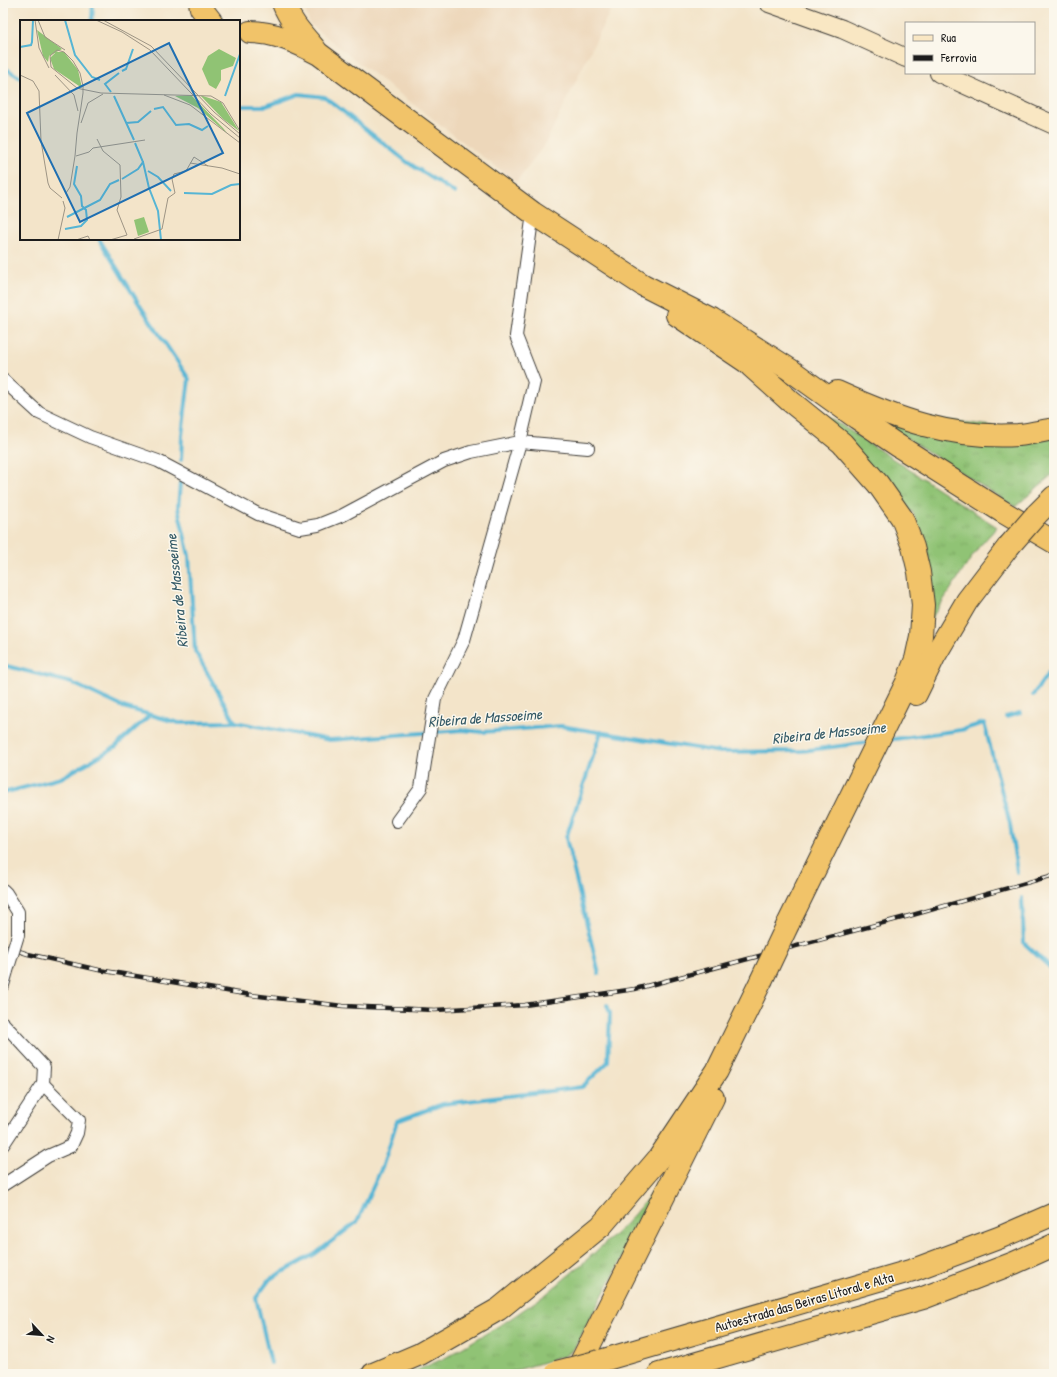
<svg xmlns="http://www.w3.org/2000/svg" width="1057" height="1377" font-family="'Patrick Hand',sans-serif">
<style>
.built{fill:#edd7ba}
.grass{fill:url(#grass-tufts);stroke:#567048}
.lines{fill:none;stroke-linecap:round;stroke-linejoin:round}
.stream{stroke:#56b5d4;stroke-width:4}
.street-casing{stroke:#3c3a36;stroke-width:14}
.secondary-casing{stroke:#3c3a36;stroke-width:20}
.highway-casing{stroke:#3c3a36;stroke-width:24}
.street{stroke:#fff;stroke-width:12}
.secondary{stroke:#f9e7c3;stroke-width:18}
.highway{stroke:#f1c369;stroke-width:22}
.rail-casing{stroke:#1c1c1c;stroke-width:4.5}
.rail{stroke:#fbf7ec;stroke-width:3;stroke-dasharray:9;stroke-linecap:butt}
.street-bridge-casing{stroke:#3c3a36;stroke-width:14;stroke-linecap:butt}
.highway-bridge-casing{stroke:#3c3a36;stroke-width:24;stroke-linecap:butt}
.street-bridge{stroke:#fff;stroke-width:12}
.highway-bridge{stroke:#f1c369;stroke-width:22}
.labels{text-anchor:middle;stroke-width:3;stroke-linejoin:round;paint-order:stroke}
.street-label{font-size:14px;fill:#1c1c1c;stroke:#fbf7ec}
.water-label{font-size:15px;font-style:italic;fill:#335966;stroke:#fbf7ec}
.inset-river{fill:none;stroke:#56b5d4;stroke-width:2}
.inset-road{fill:none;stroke:#9d9484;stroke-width:1}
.view{fill:#1f6fb2;fill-opacity:0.15;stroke:#1f6fb2;stroke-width:2}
.inset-edge{fill:none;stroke:#1c1c1c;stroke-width:2}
</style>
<defs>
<pattern id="grass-tufts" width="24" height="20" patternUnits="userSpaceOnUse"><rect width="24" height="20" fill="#90c374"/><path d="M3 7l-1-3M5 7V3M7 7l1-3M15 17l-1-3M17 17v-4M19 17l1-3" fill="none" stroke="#7ca764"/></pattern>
</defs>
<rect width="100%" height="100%" fill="#fbf7ec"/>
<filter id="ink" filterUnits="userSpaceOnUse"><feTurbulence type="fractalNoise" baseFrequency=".025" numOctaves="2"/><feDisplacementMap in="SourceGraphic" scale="8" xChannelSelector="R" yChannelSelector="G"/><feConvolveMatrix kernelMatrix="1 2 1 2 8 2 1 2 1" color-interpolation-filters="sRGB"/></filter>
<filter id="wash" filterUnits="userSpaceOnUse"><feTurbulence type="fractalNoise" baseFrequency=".012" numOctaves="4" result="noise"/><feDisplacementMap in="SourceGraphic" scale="16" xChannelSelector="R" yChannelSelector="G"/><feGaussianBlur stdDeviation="0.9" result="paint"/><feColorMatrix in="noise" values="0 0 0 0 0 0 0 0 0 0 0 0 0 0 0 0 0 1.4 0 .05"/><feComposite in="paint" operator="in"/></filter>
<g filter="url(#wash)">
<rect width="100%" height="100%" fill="#f3e4c9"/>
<!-- built -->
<polygon class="built" points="306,3 614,3 545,144 516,182 355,60 310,24 306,12"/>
<!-- grass -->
<g class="grass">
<polygon points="858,407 1054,435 1054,473 1015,507"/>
<polygon points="818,410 997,527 978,548 929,622 932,586 926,544 912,511 908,513"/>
<polygon points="666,1176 575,1347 565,1356 503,1374 408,1374 445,1358 507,1321 545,1295 582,1264 625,1225"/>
</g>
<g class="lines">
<!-- stream -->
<g class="stream">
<polyline points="92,21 93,3"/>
<polyline points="3,67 21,78"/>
<polyline points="239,106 266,106 299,94 325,97 407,162 455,193"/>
<polyline points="99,239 141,307 189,379 182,435 181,460"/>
<polyline points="180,483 178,508 189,556 195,651 235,722 330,740 462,730 483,732 561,726 720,752 802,751 870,742"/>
<polyline points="3,665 72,683 123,707 179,723 235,722"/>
<polyline points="1033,695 1049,672 1054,669"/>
<polyline points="1006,717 1020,713"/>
<polyline points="887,740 961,730 984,723 1010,824 1017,872"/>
<polyline points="3,793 61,778 115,747 150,715"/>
<polyline points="1022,898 1024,943 1054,971"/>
<polyline points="599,974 566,838 601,732"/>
<polyline points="271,1363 256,1298 270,1279 315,1254 357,1222 383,1165 397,1121 443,1104 582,1087 608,1062 610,1013 607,1005"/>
</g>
</g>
</g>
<g filter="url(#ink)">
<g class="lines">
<!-- street casing -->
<g class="street-casing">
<g id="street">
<polyline points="3,380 39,413 90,437 158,461 258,514 300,528 318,525 343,515 444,461 471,452 520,442 588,448"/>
<polyline points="397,821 421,788 435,699 464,640 520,442 534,382 516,336 533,213"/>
<polyline points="3,890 6,893 18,912 18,935"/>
<polyline points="3,985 7,971"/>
<polyline points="3,1023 44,1067 43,1084 3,1145"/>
<polyline points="3,1185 48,1156 71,1146 77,1133 79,1120 43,1084"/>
</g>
</g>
<!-- secondary casing -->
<g class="secondary-casing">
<g id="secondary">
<polyline points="769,3 842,29 906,58"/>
<polyline points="939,73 1054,125"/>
</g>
</g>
<!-- highway casing -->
<g class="highway-casing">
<g id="highway">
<polyline points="200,3 201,8 211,21"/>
<path d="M283,3C290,21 302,34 315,49"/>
<path d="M250,32C275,32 298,43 319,54L533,213L643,285L712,320L789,369L857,418L897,445L1003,512L1054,542"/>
<polyline points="677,315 763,373"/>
<polyline points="751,366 790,401 842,443 878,484 902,518 913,547 919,572 923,605 921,636 916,659 907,682 788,924"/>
<path d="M837,392C897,419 950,439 1018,435C1030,434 1042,431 1054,429"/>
<polyline points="1036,515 1054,497"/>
<polyline points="916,694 934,657 967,601 1009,546"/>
<polyline points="600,1361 913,1270 1001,1237 1054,1214"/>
<polyline points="373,1374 420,1354 499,1309 601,1226 659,1158 717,1071 761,981"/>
<polyline points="575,1374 713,1098"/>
<polyline points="659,1374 923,1298 1014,1263 1054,1245"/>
</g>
</g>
<!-- street -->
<use href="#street" class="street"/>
<!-- secondary -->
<use href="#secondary" class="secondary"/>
<!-- highway -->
<use href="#highway" class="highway"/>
<!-- rail casing -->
<g class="rail-casing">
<polyline id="rail" points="3,946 28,954 99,970 251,995 343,1006 435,1010 525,1005 635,989 909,916 1054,875"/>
</g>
<!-- rail -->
<use href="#rail" class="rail"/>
<!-- street-bridge casing -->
<g class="street-bridge-casing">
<polyline id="street-bridge" points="7,971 18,935"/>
</g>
<!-- highway-bridge casing -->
<g class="highway-bridge-casing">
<g id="highway-bridge">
<polyline points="1009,546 1036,515"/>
<polyline points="761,981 788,924"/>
<polyline points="557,1372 600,1361"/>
</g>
</g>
<!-- street-bridge -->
<use href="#street-bridge" class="street-bridge"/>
<!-- highway-bridge -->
<use href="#highway-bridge" class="highway-bridge"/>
</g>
</g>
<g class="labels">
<!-- street labels -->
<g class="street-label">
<text transform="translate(804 1302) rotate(-16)" y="5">Autoestrada das Beiras Litoral e Alta</text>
</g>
<!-- water labels -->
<g class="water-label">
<text transform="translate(177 591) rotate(-96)" y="5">Ribeira de Massoeime</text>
<text transform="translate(485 718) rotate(-4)" y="5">Ribeira de Massoeime</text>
<text transform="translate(829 733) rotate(-6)" y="5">Ribeira de Massoeime</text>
</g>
</g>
<!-- overview -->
<g transform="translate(20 20)">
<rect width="220" height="220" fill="#f3e4c9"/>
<path d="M17,10L42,29L29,36L28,42L23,36ZM199,29L216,38L213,46L201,50V60L196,69L189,65L182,49L188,36ZM36,32H44L58,50L62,68L34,49L30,38ZM171,75L203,108L208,114L178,88L155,76ZM180,75L201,82L219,111L203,99Z" fill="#90c374"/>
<path d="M124,197L129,212L118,216L114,200Z" fill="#90c374"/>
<path class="inset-river" d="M45,0L55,35L72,57L80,60M0,27L11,25L12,22L13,0M102,51L106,49L113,29M91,72L85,64L99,53M94,76L114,120M205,76L220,34M134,89L143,87L156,105L169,104L182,110L188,106M106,103L118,102L131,91M123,142L129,168L138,191L141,220M128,151L138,157L151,171M102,159L118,149L123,142L115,123M164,173L192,174L211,165L220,164M47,197L80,180L90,164L99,160M45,209L61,206L67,200L66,190L62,186L61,176L54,164L57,146"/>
<path class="inset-road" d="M15,0L19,28L29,48M18,0L25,17L45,30M76,0L102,12L130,30L191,94L220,118M83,0L131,26L194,92L220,114M0,55L13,61L19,71L21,121L28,163L30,168L42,178M35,55L54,75L58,91M144,75L170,85L220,123M61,103L68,83L83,74M77,119L83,131L100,145L101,177L97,190L107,215M56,136L69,132L73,128L125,120M170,143L202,148L220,154M46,173L50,167L55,136L57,113L61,87L63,73V66L60,53L53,41L44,32L37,30L30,36L31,47L57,68L61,69L81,73L191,76L203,83L220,111M114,219L142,209L148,178L155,173L152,159L154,154L166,151L174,137L188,146M38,220L45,188L43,181M56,220L68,216L70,220M90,220L107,215"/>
<path class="view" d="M149,23L203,133L60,202L7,93Z"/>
<rect width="220" height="220" class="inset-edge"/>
</g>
<!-- margin -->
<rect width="1057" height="1377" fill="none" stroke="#fbf7ec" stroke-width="16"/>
<!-- legend -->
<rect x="905" y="22" width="130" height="52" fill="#fbf7ec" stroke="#a29f99"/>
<rect x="913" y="35" width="20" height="6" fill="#f9e7c3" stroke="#a29f99"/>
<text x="941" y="42" font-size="12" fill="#1c1c1c">Rua</text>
<rect x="913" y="55" width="20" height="6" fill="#1c1c1c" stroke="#a29f99"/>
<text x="941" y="62" font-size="12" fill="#1c1c1c">Ferrovia</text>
<!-- north arrow -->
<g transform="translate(42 1335) rotate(116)" stroke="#fbf7ec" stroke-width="3" paint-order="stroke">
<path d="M0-3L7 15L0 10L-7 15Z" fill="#1c1c1c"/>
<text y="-6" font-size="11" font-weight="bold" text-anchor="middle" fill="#1c1c1c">N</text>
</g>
</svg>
